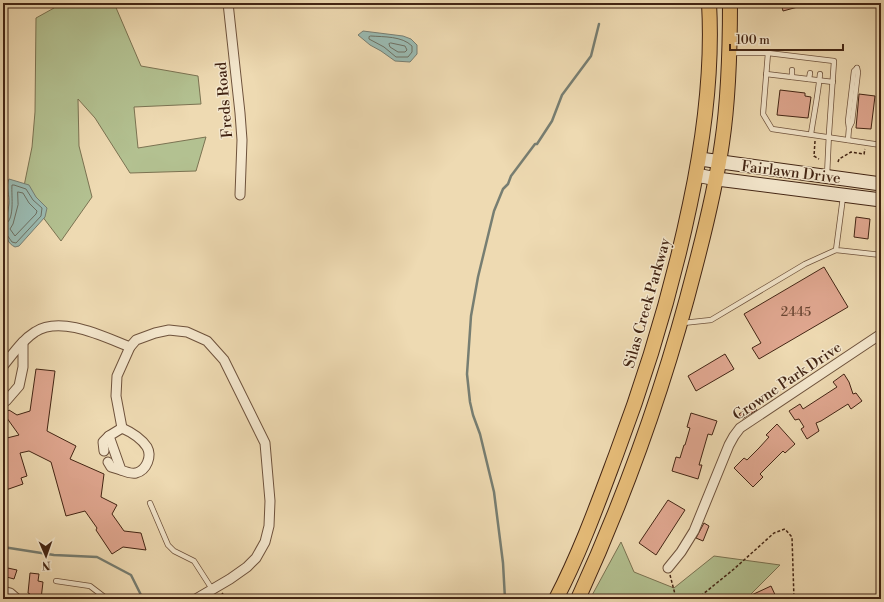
<svg xmlns="http://www.w3.org/2000/svg" width="884" height="602" font-family="'Libre Bodoni',serif">
<style>
.green{fill:#b3c191;stroke:#7b7352}
.water{fill:#9abab1;stroke:#777e72}
.lines{fill:none;stroke-linecap:round;stroke-linejoin:round}
.shore{stroke:#6e7062;stroke-width:1}
.stream{stroke:#777e72;stroke-width:2.5}
.building{fill:#e0a790;stroke:#432514}
.lane-casing{stroke:#6e523c;stroke-width:6}
.street-casing{stroke:#6e523c;stroke-width:11}
.secondary-casing{stroke:#432514;stroke-width:15}
.primary-casing{stroke:#432514;stroke-width:16}
.path{stroke:#432514;stroke-width:1.5;stroke-dasharray:3 2;stroke-linecap:butt}
.lane{stroke:#f4e7cd;stroke-width:4.5}
.street{stroke:#f4e7cd;stroke-width:9}
.secondary{stroke:#f4e7cd;stroke-width:13}
.primary{stroke:#e7bd79;stroke-width:14}
.labels{text-anchor:middle;stroke-width:3;stroke-linejoin:round;paint-order:stroke}
.number-label{font-size:13px;fill:#6a4633}
.street-label{font-size:15px;fill:#432514;stroke:#f4e7cd}
</style>
<rect width="100%" height="100%" fill="#eedab2"/>
<filter id="stains"><feTurbulence type="fractalNoise" baseFrequency=".005" numOctaves="4"/><feColorMatrix values="0 0 0 0 .2 0 0 0 0 .09 0 0 0 0 .02 0 0 0 .5 -.17"/></filter>
<radialGradient id="worn" r=".72"><stop offset=".6" stop-color="#630" stop-opacity="0"/><stop offset="1" stop-color="#630" stop-opacity=".3"/></radialGradient>
<!-- green -->
<g class="green">
<polygon points="55,3 114,3 141,66 198,76 201,104 134,107 138,148 206,137 196,171 130,173 95,118 78,99 79,146 92,197 61,241 23,191 32,147 35,112 36,18 54,8"/>
<polygon points="621,542 634,572 674,588 714,556 780,565 746,599 590,599"/>
</g>
<!-- water -->
<g class="water">
<polygon points="363,31 403,36 411,39 417,45 417,54 410,62 395,61 381,51 370,45 358,35"/>
<path d="M9,179L29,185L36,197L47,208L45,217L19,246L15,247C0,240 7,219 9,204C10,195 5,187 9,179Z"/>
</g>
<g class="lines">
<!-- shore -->
<g class="shore">
<path d="M371,36C384,37 402,36 412,46V52L408,57H396L384,47L369,39V37Z"/>
<polygon points="391,43 405,46 407,50 405,52 398,52 390,47 389,44"/>
<polygon points="18,192 23,193 29,203 37,211 36,214 15,236 10,229 13,224 18,205"/>
<path d="M3,225C16,223 11,195 12,185H14L26,189L33,200L42,208L41,216L16,243L12,242L7,235L3,234"/>
</g>
<!-- stream -->
<g class="stream">
<polyline points="3,547 54,555 97,557 131,575 143,599"/>
<polyline points="505,599 503,563 494,492 480,434 473,415 470,402 467,374 471,316 478,277 494,211 503,189 508,184 511,176 535,144 537,144 552,121 562,95 591,56 599,24"/>
</g>
</g>
<!-- building -->
<g class="building">
<polygon points="781,3 805,3 805,5 783,11"/>
<polygon points="780,90 805,93 805,96 811,97 808,118 777,115"/>
<polygon points="859,94 875,96 871,129 856,128"/>
<polygon points="856,217 870,219 868,239 854,237"/>
<polygon points="824,267 848,307 759,359 752,348 761,343 744,314"/>
<polygon points="725,354 734,369 696,391 688,376"/>
<polygon points="36,369 55,371 47,431 76,446 70,459 104,474 101,497 117,505 112,514 124,531 141,533 146,550 123,547 112,554 96,530 97,528 85,511 66,516 51,462 29,451 20,453 27,476 21,478 23,484 3,491 3,439 19,435 4,414 9,410 17,415 30,411"/>
<polygon points="844,374 849,382 853,394 856,393 862,401 851,409 848,404 821,421 816,423 819,431 807,439 801,429 804,427 799,419 795,420 789,411 800,404 803,409 837,387 833,382"/>
<polygon points="753,405 757,410 742,419 739,414"/>
<polygon points="691,413 717,421 712,435 708,434 699,465 702,465 698,479 672,471 676,457 680,458 684,445 685,445 690,428 687,427"/>
<polygon points="777,424 795,444 785,453 783,451 760,474 763,477 753,487 734,468 744,458 747,460 759,448 769,437 766,435"/>
<polygon points="668,500 685,510 656,555 639,543"/>
<polygon points="704,523 709,526 703,541 696,538"/>
<polygon points="3,567 17,570 14,579 3,576"/>
<polygon points="30,573 39,574 38,581 43,582 41,599 30,599 30,594 28,593"/>
<polygon points="771,586 777,599 743,599"/>
</g>
<g class="lines">
<!-- lane casing -->
<g class="lane-casing">
<g id="lane">
<polyline points="732,53 768,53 834,61 829,133 827,176"/>
<polyline points="768,53 763,114 772,129 881,145"/>
<polyline points="766,74 833,82"/>
<polyline points="792,77 792,70"/>
<polyline points="809,79 810,73"/>
<polyline points="849,128 848,121 854,71 857,68"/>
<path d="M811,134C814,114 818,95 820,74"/>
<polyline points="848,140 849,128 852,122 858,72 857,68"/>
<polyline points="843,197 836,250 881,255"/>
<polyline points="683,323 711,320 805,264 836,250"/>
<polyline points="150,503 168,545 174,551 194,561 212,589"/>
<polyline points="56,581 90,586 107,599"/>
</g>
</g>
<!-- street casing -->
<g class="street-casing">
<g id="street">
<polyline points="228,3 240,113 242,140 240,195"/>
<path d="M3,366C13,354 22,340 35,332C61,315 104,337 130,347"/>
<polyline points="6,401 19,386 23,367 23,342"/>
<polyline points="122,428 116,396 117,376 130,347 136,340 155,333 169,330 187,332 207,341 224,360 265,443 270,501 269,526 265,542 256,558 247,567 230,579 196,599"/>
<path d="M122,428C131,432 141,438 147,447C152,456 147,470 136,473C131,474 126,472 121,470L109,436Z"/>
<polyline points="104,451 103,442 109,436"/>
<polyline points="108,462 111,467 121,470"/>
<polyline points="668,568 681,552 694,531 729,445 734,436 740,428 881,334"/>
<polyline points="3,591 10,593 17,599"/>
</g>
</g>
<!-- secondary casing -->
<g class="secondary-casing">
<g id="secondary">
<polyline points="700,159 881,184"/>
<polyline points="696,175 717,179 881,200"/>
</g>
</g>
<!-- primary casing -->
<g class="primary-casing">
<g id="primary">
<path d="M556,599C580,553 598,503 616,455C647,373 672,290 690,204C704,138 713,71 709,3"/>
<path d="M578,599C627,492 666,382 695,268C706,226 716,185 722,143C729,96 730,50 730,3"/>
</g>
</g>
<!-- path -->
<g class="path">
<polyline points="815,141 814,156 819,159"/>
<polyline points="838,162 839,159 851,152 864,154 865,149"/>
<polyline points="670,575 676,598"/>
<polyline points="218,599 223,593"/>
<polyline points="659,599 664,597 677,599"/>
<polyline points="697,599 734,569 774,533 785,529 792,537 794,599"/>
</g>
<!-- lane -->
<use href="#lane" class="lane"/>
<!-- street -->
<use href="#street" class="street"/>
<!-- secondary -->
<use href="#secondary" class="secondary"/>
<!-- primary -->
<use href="#primary" class="primary"/>
</g>
<g class="labels">
<!-- number labels -->
<g class="number-label">
<text x="796" y="316">2445</text>
</g>
<!-- street labels -->
<g class="street-label">
<text transform="translate(224 100) rotate(-95)" y="5">Freds Road</text>
<text transform="translate(791 172) rotate(7)" y="5">Fairlawn Drive</text>
<text transform="translate(647 303) rotate(-74)" y="5">Silas Creek Parkway</text>
<text transform="translate(787 381) rotate(-34)" y="5">Crowne Park Drive</text>
</g>
</g>
<!-- margin -->
<rect width="884" height="602" fill="none" stroke="#eedab2" stroke-width="16"/>
<rect x="4" y="4" width="876" height="594" fill="none" stroke="#432514" stroke-width="2"/>
<rect x="8" y="8" width="868" height="586" fill="none" stroke="#432514"/>
<!-- north arrow -->
<g transform="translate(46 556) rotate(178)" stroke="#f4e7cd" stroke-width="3" paint-order="stroke">
<path d="M0-3L7 15L0 10L-7 15Z" fill="#432514"/>
<text y="-6" font-size="11" font-weight="bold" text-anchor="middle" fill="#432514">N</text>
</g>
<!-- scale -->
<path d="M730 44v6h113v-6" fill="none" stroke="#432514" stroke-width="2"/>
<text x="736" y="44" font-size="12" fill="#432514" stroke="#f4e7cd" stroke-width="3" paint-order="stroke">100 m</text>
<rect width="100%" height="100%" filter="url(#stains)"/>
<rect width="100%" height="100%" fill="url(#worn)"/>
</svg>
